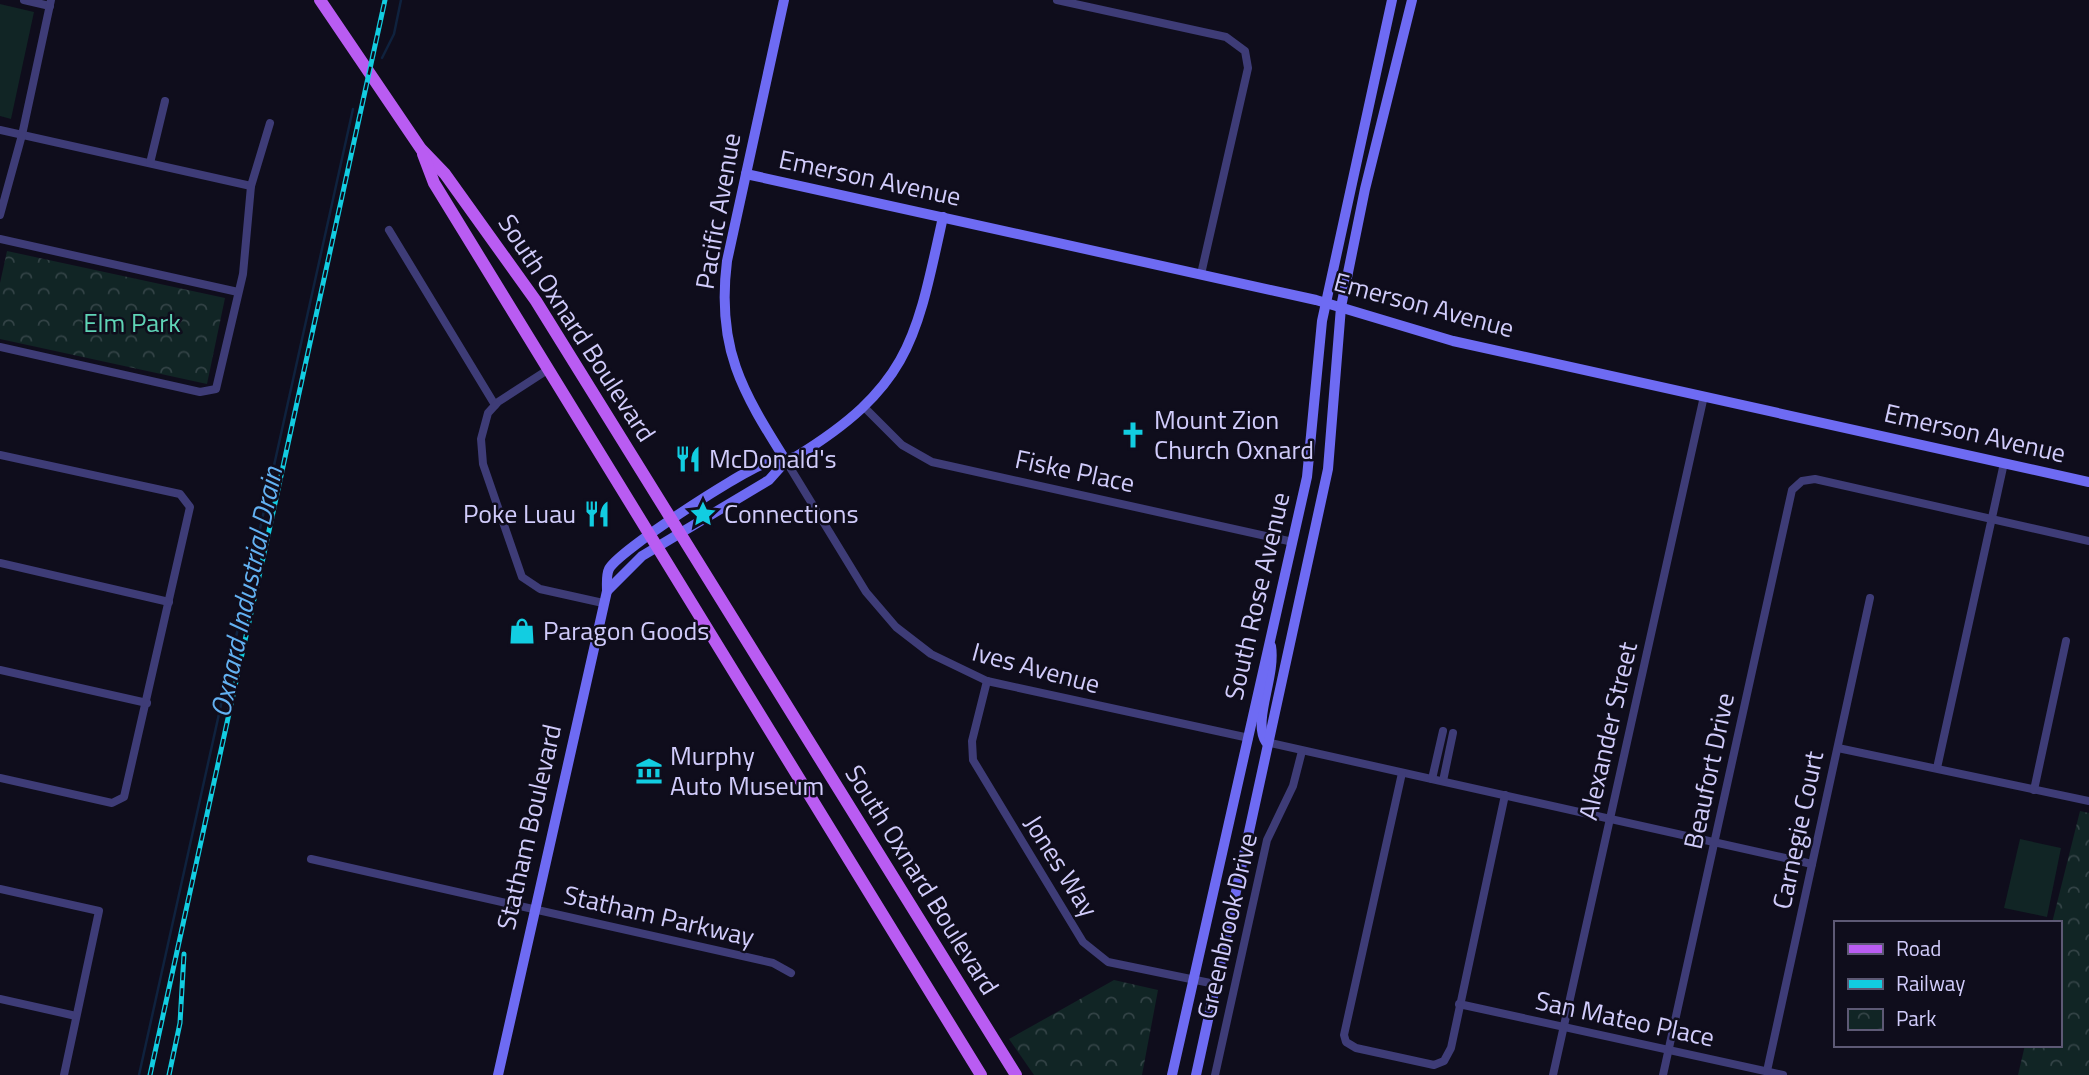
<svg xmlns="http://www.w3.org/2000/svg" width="2089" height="1075" font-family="'Titillium Web',sans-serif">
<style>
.grass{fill:#112525}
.park{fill:url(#park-crowns)}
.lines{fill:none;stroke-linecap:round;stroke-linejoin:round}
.stream{stroke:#0f223e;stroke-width:2.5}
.street{stroke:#3e3c77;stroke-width:8}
.secondary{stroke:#6e6bf3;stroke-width:10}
.primary{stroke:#b95cf2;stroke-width:12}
.rail-casing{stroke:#12cde1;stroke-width:5}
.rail{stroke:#0f0d1c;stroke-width:2.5;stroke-dasharray:8;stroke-linecap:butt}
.labels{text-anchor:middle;stroke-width:5;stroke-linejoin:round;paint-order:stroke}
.street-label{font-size:26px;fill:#d1ccfb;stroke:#0f0d1c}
.park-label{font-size:26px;fill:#5fd4b6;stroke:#0f0d1c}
.poi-label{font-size:26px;fill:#d1ccfb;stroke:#0f0d1c;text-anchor:start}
.water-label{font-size:28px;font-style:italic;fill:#63b1f2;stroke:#0f0d1c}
</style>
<defs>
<pattern id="park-crowns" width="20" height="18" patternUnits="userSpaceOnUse" patternTransform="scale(1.75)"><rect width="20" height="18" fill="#112525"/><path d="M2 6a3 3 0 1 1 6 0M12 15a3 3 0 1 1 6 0" fill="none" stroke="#334346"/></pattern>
</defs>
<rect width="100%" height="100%" fill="#0f0d1c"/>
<!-- grass -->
<g class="grass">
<polygon points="0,4 34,12 11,119 0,116"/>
<polygon points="2020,839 2061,848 2047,917 2004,908"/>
</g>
<!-- park -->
<g class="park">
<polygon points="7,251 225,298 207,384 0,339 0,283"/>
<polygon points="2080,811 2089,813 2089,1075 2018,1075 2025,1045 2059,1045 2059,923 2052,923"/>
<polygon points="1114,980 1158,990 1142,1075 1034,1075 1009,1039"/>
</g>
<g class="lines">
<!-- stream -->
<g class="stream">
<polyline points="382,58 394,34 401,0"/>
<polyline points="139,1075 353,109"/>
</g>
<!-- street -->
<g class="street">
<polyline points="24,0 50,6"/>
<polyline points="1057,0 1226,37 1245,51 1248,68 1201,274"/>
<polyline points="0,130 251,186"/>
<polyline points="150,163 165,101"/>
<polyline points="0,215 22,135 51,0"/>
<polyline points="389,230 495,405"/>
<polyline points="0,239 238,292"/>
<polyline points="0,347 200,392 216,389 243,274 251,186 270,123"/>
<polyline points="549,369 498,402 488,413 481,439 483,464 522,577 540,589 603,603"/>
<polyline points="865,408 902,445 932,462 1293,542"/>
<polyline points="0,455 180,494 190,507 124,797 112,803 0,778"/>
<polyline points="786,461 866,592 896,627 931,654 987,681 1249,738"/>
<polyline points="0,563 169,602"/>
<polyline points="0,670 147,703"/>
<polyline points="987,681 972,741 973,760 1083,942 1108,962 1215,984"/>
<polyline points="1266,742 1812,864"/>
<polyline points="1838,748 2089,801"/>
<polyline points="1937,768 2004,463"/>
<polyline points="1402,773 1344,1035 1346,1042 1356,1048 1434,1065 1444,1061 1451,1048 1505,795"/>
<polyline points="1432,779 1443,731"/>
<polyline points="1443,781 1453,733"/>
<polyline points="2034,790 2066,641"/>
<polyline points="311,859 773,963 791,973"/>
<polyline points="0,889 99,911 64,1075"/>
<polyline points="0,999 76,1016"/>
<polyline points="1459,1004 1783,1075"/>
<polyline points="1767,1071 1870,598"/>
<polyline points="1215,1075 1267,840 1293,786 1302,751"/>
<polyline points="1553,1075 1704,396"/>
<polyline points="1663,1075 1792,490 1802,481 1815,479 2089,541"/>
</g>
<!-- secondary -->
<g class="secondary">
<path d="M784,0L727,261C716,348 742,391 786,461"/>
<polyline points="746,174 1316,300 1453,341 2089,482"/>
<polyline points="607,591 642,556 769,480 786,461"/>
<path d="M1266,742C1252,721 1276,677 1271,646"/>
<path d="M498,1075L607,591C607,584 606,575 609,569C618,551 738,474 761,465C772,460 785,462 797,456C910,386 916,340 943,217"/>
<polyline points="1172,1075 1307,477 1322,321 1392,0"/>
<polyline points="1196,1075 1328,469 1341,307 1365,189 1412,0"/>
</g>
<!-- primary -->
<g class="primary">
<polyline points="320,0 421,149 445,174 536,301 1016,1075"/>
<polyline points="423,154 434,183 981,1075"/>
</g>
<!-- rail casing -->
<g class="rail-casing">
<g id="rail">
<polyline points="150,1075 385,0"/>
<polyline points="169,1075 180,1023 184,954"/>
</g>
</g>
<!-- rail -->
<use href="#rail" class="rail"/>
</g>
<!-- icons -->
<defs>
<g id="church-bare" transform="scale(2.1)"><path d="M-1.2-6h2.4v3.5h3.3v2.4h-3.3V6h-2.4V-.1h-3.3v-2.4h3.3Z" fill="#12cde1" stroke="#0f0d1c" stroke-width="2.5" paint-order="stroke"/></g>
<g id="restaurant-bare" transform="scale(2.1)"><path d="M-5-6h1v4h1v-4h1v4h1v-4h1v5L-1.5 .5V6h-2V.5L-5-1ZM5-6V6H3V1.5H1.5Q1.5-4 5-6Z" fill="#12cde1" stroke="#0f0d1c" stroke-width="2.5" paint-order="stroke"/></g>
<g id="sight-bare" transform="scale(2.1)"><path d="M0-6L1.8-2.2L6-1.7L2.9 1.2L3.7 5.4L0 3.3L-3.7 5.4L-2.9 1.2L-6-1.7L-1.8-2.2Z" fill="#12cde1" stroke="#0f0d1c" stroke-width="2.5" paint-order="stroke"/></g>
<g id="shop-bare" transform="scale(2.1)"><path d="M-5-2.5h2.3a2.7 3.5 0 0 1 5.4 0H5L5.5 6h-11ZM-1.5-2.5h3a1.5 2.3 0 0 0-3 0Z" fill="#12cde1" stroke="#0f0d1c" stroke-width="2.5" paint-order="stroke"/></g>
<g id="museum-bare" transform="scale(2.1)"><path d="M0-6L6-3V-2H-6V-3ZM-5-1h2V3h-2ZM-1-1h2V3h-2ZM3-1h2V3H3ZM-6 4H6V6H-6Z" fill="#12cde1" stroke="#0f0d1c" stroke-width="2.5" paint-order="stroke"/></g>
</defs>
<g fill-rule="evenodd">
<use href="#church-bare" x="1133" y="435"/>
<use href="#restaurant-bare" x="688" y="459"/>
<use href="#restaurant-bare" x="597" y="514"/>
<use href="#sight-bare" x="703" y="514"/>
<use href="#shop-bare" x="522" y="631"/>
<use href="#museum-bare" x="649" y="771"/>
</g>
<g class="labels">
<!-- street labels -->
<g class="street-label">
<text transform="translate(870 178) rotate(12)" y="9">Emerson Avenue</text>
<text transform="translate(718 211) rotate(-80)" y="9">Pacific Avenue</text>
<text transform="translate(1424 305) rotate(15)" y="9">Emerson Avenue</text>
<text transform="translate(577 328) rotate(57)" y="9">South Oxnard Boulevard</text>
<text transform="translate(1975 433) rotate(13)" y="9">Emerson Avenue</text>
<text transform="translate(1075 471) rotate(12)" y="9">Fiske Place</text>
<text transform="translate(1257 596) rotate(-77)" y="9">South Rose Avenue</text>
<text transform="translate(1036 668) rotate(15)" y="9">Ives Avenue</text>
<text transform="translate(1608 731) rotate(-77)" y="9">Alexander Street</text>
<text transform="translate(1709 771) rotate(-78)" y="9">Beaufort Drive</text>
<text transform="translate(529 827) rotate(-77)" y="9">Statham Boulevard</text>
<text transform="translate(1798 830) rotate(-78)" y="9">Carnegie Court</text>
<text transform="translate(1061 866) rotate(58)" y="9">Jones Way</text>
<text transform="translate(922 880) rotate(58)" y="9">South Oxnard Boulevard</text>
<text transform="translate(659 916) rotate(13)" y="9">Statham Parkway</text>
<text transform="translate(1227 926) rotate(-77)" y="9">Greenbrook Drive</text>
<text transform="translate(1625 1019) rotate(12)" y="9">San Mateo Place</text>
</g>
<!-- park labels -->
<g class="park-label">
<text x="132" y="332">Elm Park</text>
</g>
<!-- poi labels -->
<g class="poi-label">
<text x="1154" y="429">Mount Zion<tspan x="1154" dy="30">Church Oxnard</tspan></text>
<text x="709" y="468">McDonald's</text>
<text x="576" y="523" text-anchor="end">Poke Luau</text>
<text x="724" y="523">Connections</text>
<text x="543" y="640">Paragon Goods</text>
<text x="670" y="765">Murphy<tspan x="670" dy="30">Auto Museum</tspan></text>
</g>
<!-- water labels -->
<g class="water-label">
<text transform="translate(246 592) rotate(-78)" y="10">Oxnard Industrial Drain</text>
</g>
</g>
<!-- legend -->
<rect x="1834" y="921" width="228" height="126" fill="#0f0d1c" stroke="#5d5975" stroke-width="2"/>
<rect x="1848" y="944" width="35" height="10" fill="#b95cf2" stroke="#5d5975" stroke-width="2"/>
<text x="1896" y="956" font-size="21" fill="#d1ccfb">Road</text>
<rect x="1848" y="979" width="35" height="10" fill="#12cde1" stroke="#5d5975" stroke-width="2"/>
<text x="1896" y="991" font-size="21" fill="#d1ccfb">Railway</text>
<rect x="1848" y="1009" width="35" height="21" fill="url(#park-crowns)" stroke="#5d5975" stroke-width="2"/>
<text x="1896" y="1026" font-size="21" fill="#d1ccfb">Park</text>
</svg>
